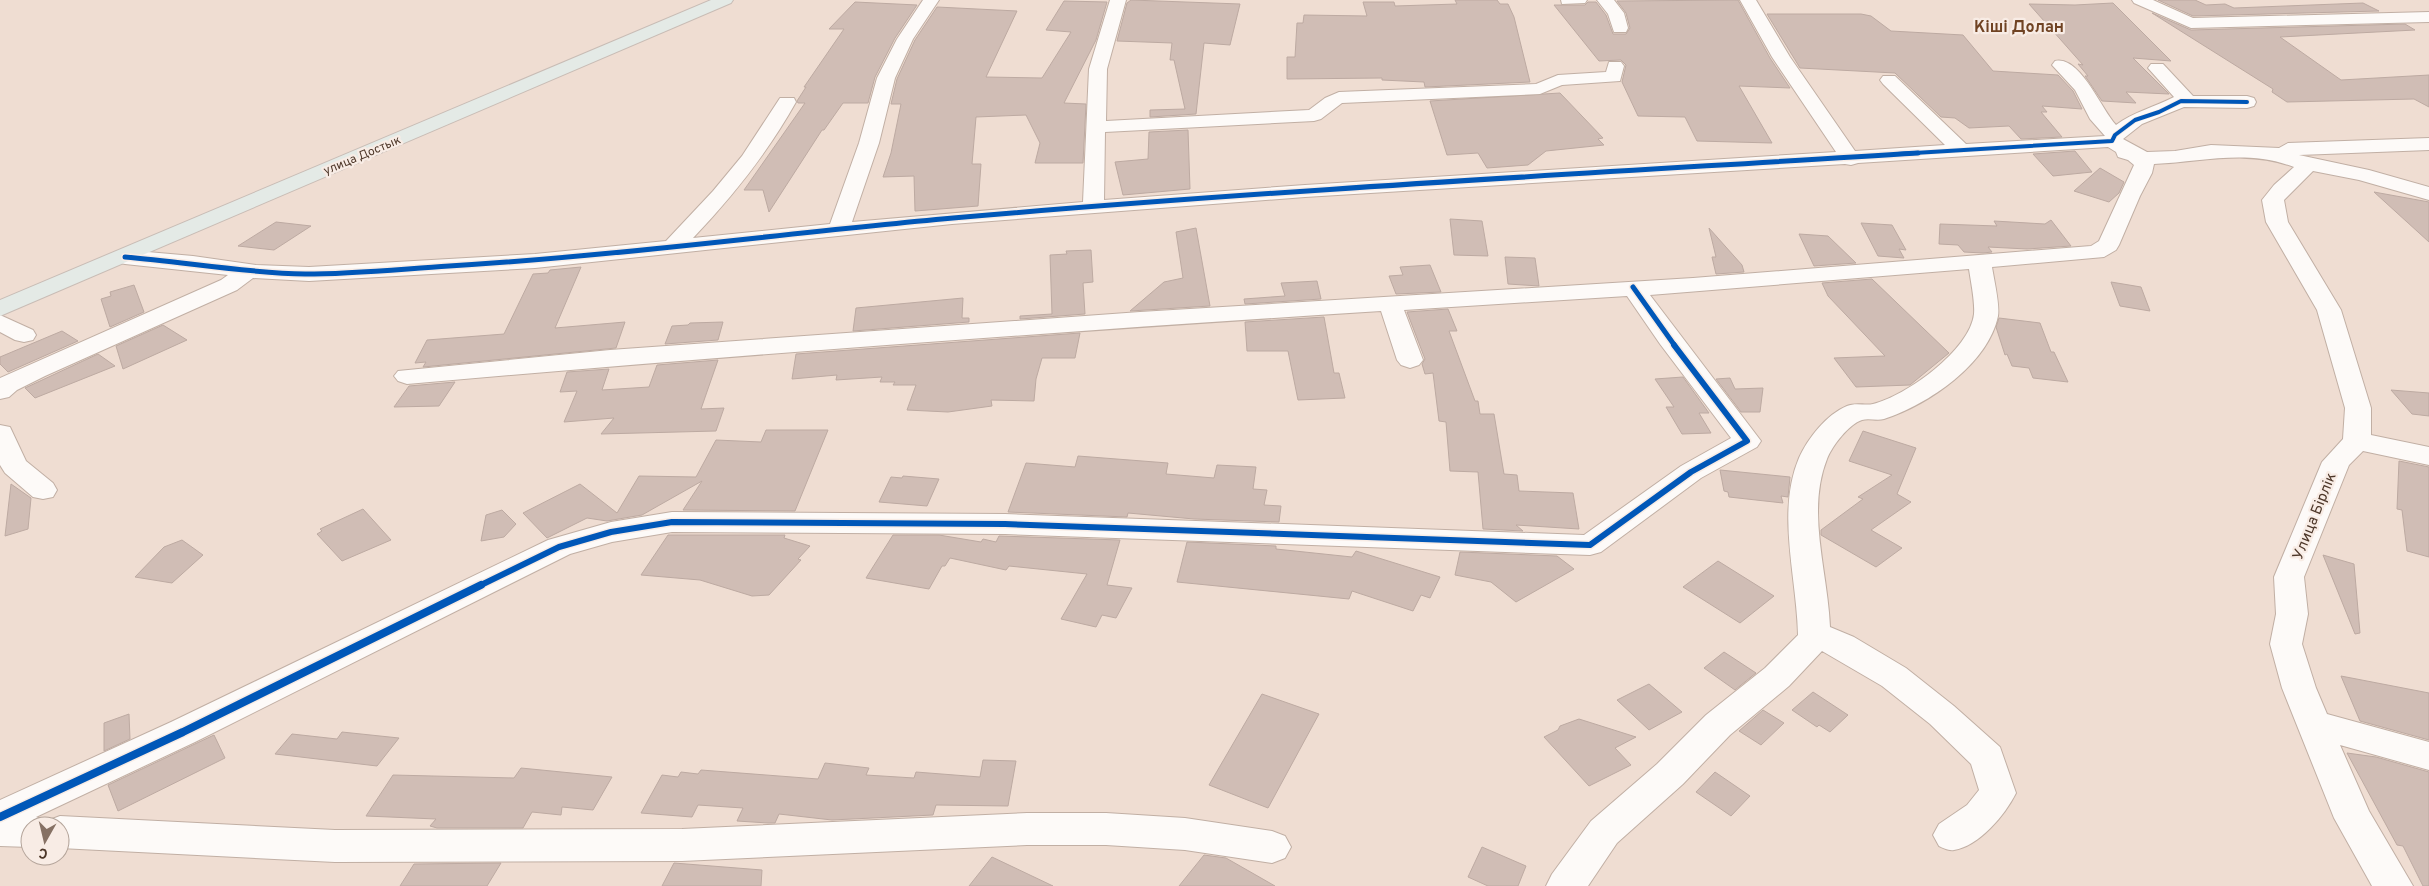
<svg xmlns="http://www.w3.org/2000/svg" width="2429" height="886" font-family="Overpass,sans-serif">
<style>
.building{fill:#d0bdb5;stroke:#bdaaa2}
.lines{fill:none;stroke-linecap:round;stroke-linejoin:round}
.minor-casing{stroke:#c1afa4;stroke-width:2}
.major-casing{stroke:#c8bcb5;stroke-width:2}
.minor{fill:#fdfaf8;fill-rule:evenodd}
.major{fill:#e4eae6;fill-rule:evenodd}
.cycleway-far3-casing{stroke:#f8ece5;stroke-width:5.5}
.cycleway-far2-casing{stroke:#f8ece5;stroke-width:8}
.cycleway-far1-casing{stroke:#f8ece5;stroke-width:9}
.cycleway-casing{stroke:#f8ece5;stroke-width:11}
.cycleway-far3{stroke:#0057b8;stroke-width:4}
.cycleway-far2{stroke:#0057b8;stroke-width:5}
.cycleway-far1{stroke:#0057b8;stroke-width:6}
.cycleway{stroke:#0057b8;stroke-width:8}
.labels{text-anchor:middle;stroke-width:4.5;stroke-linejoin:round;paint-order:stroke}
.far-street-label{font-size:12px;fill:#4d3729;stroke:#f8ece5}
.street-label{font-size:15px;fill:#4d3729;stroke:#f8ece5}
.far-district-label{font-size:16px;font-weight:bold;fill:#704323;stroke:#f8ece5}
</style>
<rect width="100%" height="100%" fill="#efddd2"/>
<!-- building -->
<g class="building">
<polygon points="1131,0 1240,4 1230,45 1204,43 1196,114 1150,117 1150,110 1185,109 1174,60 1170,60 1172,43 1117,41 1127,3"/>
<polygon points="1455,0 1497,0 1500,4 1508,4 1514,17 1530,82 1425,87 1424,82 1382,80 1382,78 1287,79 1287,57 1295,57 1297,23 1303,23 1304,15 1367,16 1363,2 1394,2 1395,6 1457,4"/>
<polygon points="1738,0 1770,58 1790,88 1739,86 1772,143 1697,141 1685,117 1638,116 1622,82 1626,65 1621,60 1599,61 1554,5 1585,5 1588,2 1596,2 1606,15 1613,34 1626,34 1630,28 1626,13 1617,1"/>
<polygon points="2158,0 2195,0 2206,5 2225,4 2234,8 2363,3 2379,11 2193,16"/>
<polygon points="1064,1 1107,2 1096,40 1064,103 1086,104 1083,163 1035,163 1040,143 1026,115 976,117 972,164 981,164 978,206 915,211 914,176 883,177 891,153 901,104 891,104 897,79 915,40 937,7 1017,11 986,77 1042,78 1071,32 1046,30"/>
<polygon points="855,2 917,5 895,38 875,77 868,103 843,103 824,130 822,130 769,212 763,190 744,190 805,103 798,103 797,101 806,87 804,87 844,29 829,29"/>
<polygon points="2113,3 2171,61 2133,58 2169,94 2126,92 2136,103 2102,101 2085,76 2088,76 2078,64 2083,65 2029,4 2075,5"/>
<polygon points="2152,13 2191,30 2405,24 2415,30 2280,37 2341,80 2429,75 2429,107 2414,99 2287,102 2272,92 2273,89"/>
<polygon points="1767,14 1861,14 1871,16 1891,31 1963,35 1993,71 2058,75 2073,91 2082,109 2042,106 2047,112 2041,112 2062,137 2021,139 2009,126 1969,128 1955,118 1941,117 1895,73 1800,68"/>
<polygon points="1560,93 1603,138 1598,139 1604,145 1546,151 1528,165 1487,168 1478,153 1447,155 1430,101"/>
<polygon points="1188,130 1190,189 1123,195 1115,162 1148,159 1149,132"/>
<polygon points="2075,151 2092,172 2053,176 2033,154"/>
<polygon points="2100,168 2124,182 2119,193 2109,202 2074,191"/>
<polygon points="2374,192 2429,202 2429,242"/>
<polygon points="1450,219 1482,221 1488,256 1454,255"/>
<polygon points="2051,220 2071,246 2027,249 1988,247 1992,252 1983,253 1964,252 1958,245 1939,244 1940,224 1997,226 1994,221 2045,224"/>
<polygon points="276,222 311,226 274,250 238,246"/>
<polygon points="1861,223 1892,225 1906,250 1899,249 1904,258 1878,256"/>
<polygon points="1196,228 1210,306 1130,311 1164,282 1183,278 1176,232"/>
<polygon points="1709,228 1742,265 1744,272 1716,274 1712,257 1716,257"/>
<polygon points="1799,234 1828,236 1856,263 1814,266"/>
<polygon points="1091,250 1093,282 1083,283 1085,314 1020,319 1020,316 1052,314 1050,255 1067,254 1066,251"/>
<polygon points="1505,257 1535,258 1539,286 1508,284"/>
<polygon points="1430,265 1441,292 1396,294 1389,276 1403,275 1400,267"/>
<polygon points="581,267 555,328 625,322 616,348 423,367 426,362 415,363 427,340 504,334 533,274 548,273 550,270"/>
<polygon points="1872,279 1949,353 1910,385 1856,387 1834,358 1885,356 1828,296 1822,283"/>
<polygon points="1317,281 1321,299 1245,304 1244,299 1285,296 1281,283"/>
<polygon points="2111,282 2141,287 2150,311 2120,306"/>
<polygon points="134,285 144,312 110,327 101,299 111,296 110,292"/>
<polygon points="963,298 962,318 969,318 969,322 853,331 856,308"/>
<polygon points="1448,309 1457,331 1449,331 1475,401 1478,401 1480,414 1494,414 1504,474 1517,475 1519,491 1573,493 1579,529 1516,525 1523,531 1483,529 1478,472 1450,471 1446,422 1439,421 1433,373 1425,374 1422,364 1425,359 1407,312"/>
<polygon points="1324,317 1334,373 1339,373 1345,398 1298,400 1288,351 1247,351 1245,322"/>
<polygon points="1999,318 2040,323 2051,352 2054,352 2068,382 2033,378 2029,368 2012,366 2007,354 2005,355 1996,327"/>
<polygon points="723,322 718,340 665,344 672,326 688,325 690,323"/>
<polygon points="163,325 187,340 123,369 116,346"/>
<polygon points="62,331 78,341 8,372 0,364 0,357"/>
<polygon points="1080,333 1075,358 1042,358 1036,379 1034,401 991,400 992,406 948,412 907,410 916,385 893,385 895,382 880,382 882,377 836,380 837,375 792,379 796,354"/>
<polygon points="98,354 115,366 35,398 25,388"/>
<polygon points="718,360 701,409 724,408 716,431 601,434 614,418 564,422 577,391 560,392 567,372 609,369 602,390 649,387 657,365"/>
<polygon points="1683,377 1709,413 1699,413 1711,433 1682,434 1666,407 1674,407 1655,379"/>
<polygon points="1730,378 1735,389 1763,388 1760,412 1741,412 1716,379"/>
<polygon points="455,382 439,406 394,407 409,386"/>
<polygon points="2391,390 2429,393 2429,416 2412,414"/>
<polygon points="766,430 828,430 795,511 683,510 702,481 642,515 607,521 587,518 547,538 523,513 580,484 617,513 639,476 696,477 716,440 761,442"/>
<polygon points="1863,431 1916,448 1897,494 1911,502 1871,530 1902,548 1876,567 1821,535 1821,530 1863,499 1858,497 1892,475 1849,461"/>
<polygon points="1078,456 1168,463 1166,474 1214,478 1217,465 1256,467 1253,489 1267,490 1264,505 1281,506 1279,522 1194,519 1128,513 1127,517 1008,512 1026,463 1075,467"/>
<polygon points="2399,461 2429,467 2429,557 2407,551 2402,510 2397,509"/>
<polygon points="1720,470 1790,477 1788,497 1781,496 1783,503 1729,497 1728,492 1724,491"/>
<polygon points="903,476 939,479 927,506 879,502 891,477 902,478"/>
<polygon points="11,484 31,498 28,529 5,536"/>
<polygon points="363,509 391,540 342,561 317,534 322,531 320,529"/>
<polygon points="502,510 516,524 504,537 481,541 486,515"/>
<polygon points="668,535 785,535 784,538 810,546 798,559 801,560 769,595 752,596 700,580 641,575"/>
<polygon points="893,535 939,535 981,542 983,539 996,542 999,536 1120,540 1107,585 1132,588 1116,618 1102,615 1096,627 1061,619 1087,574 1009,566 1006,570 950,558 945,566 942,566 929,589 866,578"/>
<polygon points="182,540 203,555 172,583 135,577 164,547"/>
<polygon points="1187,542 1276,546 1276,549 1352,557 1356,551 1440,577 1430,598 1421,595 1413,611 1352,591 1349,599 1177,582"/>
<polygon points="1460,552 1557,556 1574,569 1516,602 1491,582 1455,575"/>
<polygon points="2323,555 2354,564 2360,633 2355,634"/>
<polygon points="1718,561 1774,596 1740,623 1683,587"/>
<polygon points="1724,652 1756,673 1735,690 1704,668"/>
<polygon points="2341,676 2429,693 2429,740 2360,721"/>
<polygon points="1649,684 1682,712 1649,730 1617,700"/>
<polygon points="1813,692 1848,715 1830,732 1819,725 1817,727 1792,710"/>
<polygon points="1262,694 1319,714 1268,808 1209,785"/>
<polygon points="1763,710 1784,723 1761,745 1739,731"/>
<polygon points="129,714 130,739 104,751 104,723"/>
<polygon points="1579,719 1636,737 1615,748 1631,765 1589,786 1544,737 1558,730 1560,726"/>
<polygon points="342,732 399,738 377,766 275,754 292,734 337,739"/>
<polygon points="214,735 225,758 118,811 108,785"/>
<polygon points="2347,753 2376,757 2429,772 2429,886 2423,886 2403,846 2397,845"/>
<polygon points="983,760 1016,761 1008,806 936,805 933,815 832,820 779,814 775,823 768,823 737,821 743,808 698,805 692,817 641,813 662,775 678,777 681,772 698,774 701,770 818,779 825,763 869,768 866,775 914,778 916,772 980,777"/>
<polygon points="521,768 612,777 593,810 562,807 561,815 532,812 523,828 437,828 430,826 436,819 366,816 393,775 514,778"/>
<polygon points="1715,772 1750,796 1731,816 1696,792"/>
<polygon points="1482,847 1526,866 1518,886 1488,886 1468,877"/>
<polygon points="1204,855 1226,858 1275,886 1179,886"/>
<polygon points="992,857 1053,886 969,886"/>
<polygon points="501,863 487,886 400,886 414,864"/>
<polygon points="674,863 762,870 761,886 662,886"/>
</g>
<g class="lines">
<!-- minor casing -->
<g class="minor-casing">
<g id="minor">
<path d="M923,0H939L913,39L895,78L879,143L852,222L1083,202L1089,69L1110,0H1126L1107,69L1106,121L1309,110L1325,98L1339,92L1536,84L1558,75L1606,72L1609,62H1621L1624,66L1620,81L1562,85L1540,94L1342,103L1321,119L1314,121L1105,132L1104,200L1305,185L1836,152L1772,57L1740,0H1756L1790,57L1855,151L1945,145L1883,84L1880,80L1883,76H1895L1966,144L2105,136L2090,119L2075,90L2052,65L2055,61C2080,55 2101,109 2116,125C2133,112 2155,107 2174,97L2148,68L2151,64H2163L2193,96H2247L2254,98L2256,102L2254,106L2247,108L2184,107L2142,124L2123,139L2147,152L2175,151L2211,145L2279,148L2288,143L2429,138V150L2299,155L2369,170L2429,187V200L2359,180L2313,171L2284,200L2288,222L2341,310L2371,408V435L2429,447V465L2363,451L2349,465L2304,577L2308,614L2302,644L2316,688L2327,714L2429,742V770L2340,745L2369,811L2413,886H2372L2334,818L2282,688L2270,644L2276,614L2274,577L2322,462L2343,439L2345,408L2317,310L2266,222L2262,200L2274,185L2294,167C2246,149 2203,162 2154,164L2152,173L2140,196L2119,245L2116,250L2104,257L1992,267C1994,280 2000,305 1998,316C1988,364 1929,404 1884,419C1877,421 1869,418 1862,420C1849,424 1832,446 1827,459C1806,512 1828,572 1830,627L1854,637L1906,668L1954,706L2000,747L2016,793C2005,815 1979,846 1954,850C1949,851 1943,848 1939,846L1933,835L1939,824L1967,805L1979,790L1971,764L1930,724L1882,686L1822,651L1789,686L1730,735L1683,784L1617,843L1588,886H1546L1552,874L1591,821L1657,764L1706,715L1765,668L1798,635C1797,578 1776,512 1799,458C1808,438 1826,415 1847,406C1856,402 1865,406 1873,404C1906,396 1970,350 1974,314C1975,301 1971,283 1969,269L1650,295L1761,441L1757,447L1701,478L1601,552L1590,555L1005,534L672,532L612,542L570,554L195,742L36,817L43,820L45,824L47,821L60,816L335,830L682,829L1027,813H1106L1185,818L1272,831L1285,836L1291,847L1285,858L1272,863L1185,850L1106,845H1027L682,861L335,862L60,848V826H30V847L0,846V800L171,722L548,540L611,522L672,512L1005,514L1584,535L1681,466L1731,438L1660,344L1627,296L1404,310L1423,360L1419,365L1410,368L1401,365L1397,360L1381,311C1056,332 731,355 407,384L398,381L394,376L398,371L610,350L1140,312L1693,278L2091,246L2099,241L2134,165L2128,160L2118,157L2116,152L2108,147L1858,163L1851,165L1845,164L1305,197L952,224L535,268L309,281L253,278L237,290L45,376L17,390L9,397L0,399V378L221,280L228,275L125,264L117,262L114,257L117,252L125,250L193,256L256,265L309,267L535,254L666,241L713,191L742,156L780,98H794L796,102C768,152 733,196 693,238L830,224L859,143L877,78L897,39Z"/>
<polygon points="1561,0 1587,0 1585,3 1562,4"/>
<polygon points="1597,0 1614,0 1624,13 1628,28 1626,32 1614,32 1608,14"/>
<polygon points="2132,0 2153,0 2193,18 2429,12 2429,22 2191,28 2134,3"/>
<polygon points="0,315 33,330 36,335 33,340 24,342 15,340 0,332"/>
<polygon points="0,425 10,427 26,461 53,483 57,490 53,497 43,499 33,497 5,473 0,465"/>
</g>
</g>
<!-- major casing -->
<g class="major-casing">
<polygon id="major" points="711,0 733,0 731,3 0,316 0,300"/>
</g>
<!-- minor -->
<use href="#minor" class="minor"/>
<!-- major -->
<use href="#major" class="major"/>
<!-- cycleway-far3 casing -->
<g class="cycleway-far3-casing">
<polyline id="cycleway-far3" points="1898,154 2112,141 2115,135 2135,120 2159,112 2181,101 2247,102"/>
</g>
<!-- cycleway-far2 casing -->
<g class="cycleway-far2-casing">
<g id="cycleway-far2">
<path d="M125,257C185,262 245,273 305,274C353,274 401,269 449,266C618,256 785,233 953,218C1274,190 1597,173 1918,153"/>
<polyline points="1633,287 1675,346"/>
</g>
</g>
<!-- cycleway-far1 casing -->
<g class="cycleway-far1-casing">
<polyline id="cycleway-far1" points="479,586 559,547 611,532 672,522 1005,524 1590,545 1691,472 1747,441 1674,345"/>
</g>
<!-- cycleway casing -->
<g class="cycleway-casing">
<polyline id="cycleway" points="0,817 183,732 481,585"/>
</g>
<!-- cycleway-far3 -->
<use href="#cycleway-far3" class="cycleway-far3"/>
<!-- cycleway-far2 -->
<use href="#cycleway-far2" class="cycleway-far2"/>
<!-- cycleway-far1 -->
<use href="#cycleway-far1" class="cycleway-far1"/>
<!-- cycleway -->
<use href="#cycleway" class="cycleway"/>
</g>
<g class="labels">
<!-- far-street labels -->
<g class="far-street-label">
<text transform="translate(362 155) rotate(-23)" y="4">улица Достык</text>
</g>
<!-- street labels -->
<g class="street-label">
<text transform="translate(2314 516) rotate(-68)" y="5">Улица Бірлік</text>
</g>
<!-- far-district labels -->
<g class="far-district-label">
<text x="2019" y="32">Кіші Долан</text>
</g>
</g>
<!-- north arrow -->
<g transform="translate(45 841) rotate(188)"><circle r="24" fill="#f8ece5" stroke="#b4a49a"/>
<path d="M0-4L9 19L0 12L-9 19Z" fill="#867164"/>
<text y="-8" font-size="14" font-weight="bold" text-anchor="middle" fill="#4d3729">С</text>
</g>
</svg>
